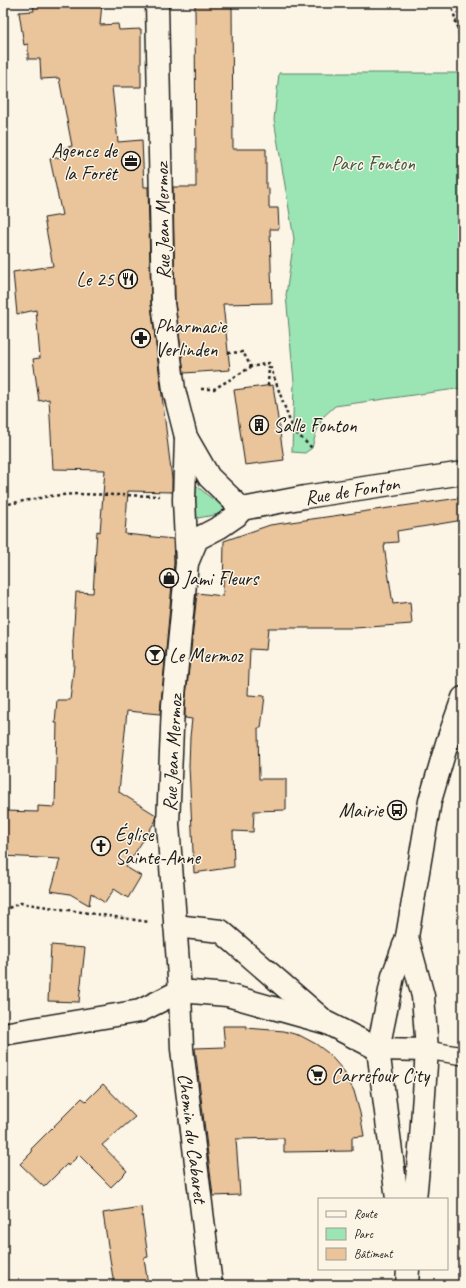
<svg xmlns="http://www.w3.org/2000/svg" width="466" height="1288" font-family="Caveat,sans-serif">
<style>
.green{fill:#9be4b3;stroke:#5c8068}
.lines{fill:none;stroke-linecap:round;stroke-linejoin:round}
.stream{stroke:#65809b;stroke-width:9}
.building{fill:#eac49a;stroke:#1c1c1c}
.service-casing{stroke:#1c1c1c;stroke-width:20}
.pedestrian-casing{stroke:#1c1c1c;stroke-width:25}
.minor-casing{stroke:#1c1c1c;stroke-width:25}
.tertiary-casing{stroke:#1c1c1c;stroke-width:25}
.path{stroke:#1c1c1c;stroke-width:2.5;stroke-dasharray:3 3;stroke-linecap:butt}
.service{stroke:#fcf5e5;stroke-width:17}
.pedestrian{stroke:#fcf5e5;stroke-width:22}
.minor{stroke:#fcf5e5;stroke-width:22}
.tertiary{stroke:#fcf5e5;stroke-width:22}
.labels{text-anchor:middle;stroke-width:3;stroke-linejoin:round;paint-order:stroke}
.poi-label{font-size:20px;fill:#1c1c1c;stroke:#fcf5e5;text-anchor:start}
.park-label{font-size:20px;fill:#425849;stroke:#fcf5e5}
.street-label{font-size:20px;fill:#1c1c1c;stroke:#fcf5e5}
</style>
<rect width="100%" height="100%" fill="#fcf5e5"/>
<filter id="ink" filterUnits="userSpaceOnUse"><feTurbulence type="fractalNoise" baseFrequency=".025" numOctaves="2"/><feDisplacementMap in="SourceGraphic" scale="8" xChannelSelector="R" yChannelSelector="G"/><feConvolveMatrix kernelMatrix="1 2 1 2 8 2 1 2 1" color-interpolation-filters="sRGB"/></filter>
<g filter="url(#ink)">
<!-- green -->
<g class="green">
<polygon points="279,73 463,73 463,388 335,406 323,417 316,433 312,448 305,453 292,452 294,382 286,295 294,239 274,120"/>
<polygon points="190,486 197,486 211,498 228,504 226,513 198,518 190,512"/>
</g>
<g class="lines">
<!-- stream -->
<polyline class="stream" points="462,3 463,8"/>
</g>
<!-- building -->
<g class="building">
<polygon points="33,3 102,3 100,25 118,24 119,30 141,29 141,87 112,87 118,142 142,140 144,187 148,187 151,304 172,479 172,492 128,491 125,534 173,539 174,563 160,714 127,711 119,792 156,815 156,820 126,867 141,876 128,898 114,889 105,903 91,893 89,905 70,894 51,891 60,859 3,856 3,811 38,812 38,806 55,807 57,723 55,723 57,700 70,700 74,665 73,642 76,592 93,593 97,531 100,532 105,470 53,469 49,399 39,401 33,359 40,358 36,310 17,314 13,272 53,266 44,218 62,215 50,159 61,157 60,149 72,146 59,78 41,79 40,59 28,59 28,44 24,45 19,12 34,11"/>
<polygon points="195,3 232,3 233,149 266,149 266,188 269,188 269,208 278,208 279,229 270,229 272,303 223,304 230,370 184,373 175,302 173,187 196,187"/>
<polygon points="273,385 284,460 245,465 234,390"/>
<polygon points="459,498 463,520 397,531 398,542 385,543 385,546 384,546 393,604 410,602 412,624 355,628 268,628 266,650 250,649 248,695 265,696 261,728 258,728 259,779 286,779 286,810 254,811 253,832 233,831 234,867 194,873 189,766 190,737 192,719 185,718 185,706 197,593 223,596 224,541 270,525"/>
<polygon points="51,945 85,948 79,1002 48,1001"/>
<polygon points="223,1026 246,1026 246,1028 284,1031 301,1036 316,1044 328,1053 343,1070 354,1091 360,1113 364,1136 352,1137 352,1151 284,1152 284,1138 236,1139 240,1195 213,1196 195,1048 225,1047"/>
<polygon points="103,1084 135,1117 102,1145 127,1171 111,1187 79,1155 68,1166 67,1164 44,1187 20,1164 32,1152 31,1149 82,1098 86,1101"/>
<polygon points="141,1207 148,1257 144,1258 148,1285 114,1285 103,1213"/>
</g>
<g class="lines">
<!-- service casing -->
<g class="service-casing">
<polyline id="service" points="427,1050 463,1056"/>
</g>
<!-- pedestrian casing -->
<g class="pedestrian-casing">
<polyline id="pedestrian" points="186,437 184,500 187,563"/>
</g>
<!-- minor casing -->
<g class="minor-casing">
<polyline id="minor" points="3,1034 140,1011 180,991 182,1049 211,1285"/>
</g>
<!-- tertiary casing -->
<g class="tertiary-casing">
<g id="tertiary">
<polyline points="157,3 163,303 174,390 186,437 209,477 242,509"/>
<polyline points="242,509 236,516 220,527 197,539 187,563 173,705 168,824 180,991 227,995 327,1023 378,1049 427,1050"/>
<polyline points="242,509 305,497 463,473"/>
<polyline points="175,926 221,931 321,1018"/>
<polyline points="407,937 423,996 427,1050 421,1138 415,1199"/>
<polyline points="397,1199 378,1049 393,976 407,937 430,801 447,743 463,698"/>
<polyline points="407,1285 408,1269"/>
</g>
</g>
<!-- path -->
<g class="path">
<polyline points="451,3 463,49"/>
<polyline points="228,353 243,352 251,367"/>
<polyline points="268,386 269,366"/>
<polyline points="201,389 214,389 251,367 269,363 293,430 312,448"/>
<polyline points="3,505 50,496 76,494 159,496"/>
<polyline points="3,910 21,903 149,922"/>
</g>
<!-- service -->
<use href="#service" class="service"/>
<!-- pedestrian -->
<use href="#pedestrian" class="pedestrian"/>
<!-- minor -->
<use href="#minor" class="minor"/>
<!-- tertiary -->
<use href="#tertiary" class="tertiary"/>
</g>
</g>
<!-- icons -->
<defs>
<g id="office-ring" transform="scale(1)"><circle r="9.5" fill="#fcf5e5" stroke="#1c1c1c" stroke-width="1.5"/><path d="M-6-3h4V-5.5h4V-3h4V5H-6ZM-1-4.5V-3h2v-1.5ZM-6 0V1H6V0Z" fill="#1c1c1c"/></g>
<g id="restaurant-ring" transform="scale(1)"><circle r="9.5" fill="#fcf5e5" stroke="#1c1c1c" stroke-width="1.5"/><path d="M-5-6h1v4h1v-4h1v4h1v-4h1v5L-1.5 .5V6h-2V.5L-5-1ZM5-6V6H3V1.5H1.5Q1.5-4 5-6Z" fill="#1c1c1c"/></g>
<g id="pharmacy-ring" transform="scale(1)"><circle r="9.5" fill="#fcf5e5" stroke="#1c1c1c" stroke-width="1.5"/><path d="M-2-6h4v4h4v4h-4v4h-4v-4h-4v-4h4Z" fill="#1c1c1c"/></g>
<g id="building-ring" transform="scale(1)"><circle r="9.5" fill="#fcf5e5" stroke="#1c1c1c" stroke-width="1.5"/><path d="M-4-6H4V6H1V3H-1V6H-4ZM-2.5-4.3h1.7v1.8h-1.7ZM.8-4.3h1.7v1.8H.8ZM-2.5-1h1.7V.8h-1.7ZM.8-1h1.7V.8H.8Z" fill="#1c1c1c"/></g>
<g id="shop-ring" transform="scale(1)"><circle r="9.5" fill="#fcf5e5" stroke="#1c1c1c" stroke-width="1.5"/><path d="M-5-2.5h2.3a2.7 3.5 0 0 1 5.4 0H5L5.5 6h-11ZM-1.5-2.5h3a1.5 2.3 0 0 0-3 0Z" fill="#1c1c1c"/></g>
<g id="bar-ring" transform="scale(1)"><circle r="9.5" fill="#fcf5e5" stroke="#1c1c1c" stroke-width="1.5"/><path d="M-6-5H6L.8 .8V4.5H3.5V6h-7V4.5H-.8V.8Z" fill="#1c1c1c"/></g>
<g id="bus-ring" transform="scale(1)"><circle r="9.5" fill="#fcf5e5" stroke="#1c1c1c" stroke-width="1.5"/><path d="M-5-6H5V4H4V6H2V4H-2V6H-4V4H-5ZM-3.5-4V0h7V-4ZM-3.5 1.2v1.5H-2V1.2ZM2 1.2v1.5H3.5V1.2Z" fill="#1c1c1c"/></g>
<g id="church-ring" transform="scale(1)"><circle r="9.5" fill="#fcf5e5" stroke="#1c1c1c" stroke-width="1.5"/><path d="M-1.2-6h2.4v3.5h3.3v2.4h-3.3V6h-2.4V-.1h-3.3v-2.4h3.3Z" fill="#1c1c1c"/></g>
<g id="supermarket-ring" transform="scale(1)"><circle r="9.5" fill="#fcf5e5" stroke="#1c1c1c" stroke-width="1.5"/><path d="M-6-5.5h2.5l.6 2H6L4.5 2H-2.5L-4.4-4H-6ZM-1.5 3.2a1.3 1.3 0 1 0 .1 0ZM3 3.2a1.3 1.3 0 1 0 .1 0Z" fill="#1c1c1c"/></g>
</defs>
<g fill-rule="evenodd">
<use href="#office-ring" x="131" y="161"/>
<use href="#restaurant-ring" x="128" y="279"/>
<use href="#pharmacy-ring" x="141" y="338"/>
<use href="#building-ring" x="259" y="425"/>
<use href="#shop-ring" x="169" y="578"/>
<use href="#bar-ring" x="155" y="655"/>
<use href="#bus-ring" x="397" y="810"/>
<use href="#church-ring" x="101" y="846"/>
<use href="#supermarket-ring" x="317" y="1075"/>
</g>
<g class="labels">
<!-- poi labels -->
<g class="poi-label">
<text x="117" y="157" text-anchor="end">Agence de<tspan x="117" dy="23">la Forêt</tspan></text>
<text x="114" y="286" text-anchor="end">Le 25</text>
<text x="155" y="333">Pharmacie<tspan x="155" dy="23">Verlinden</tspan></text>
<text x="273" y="432">Salle Fonton</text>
<text x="183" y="585">Jami Fleurs</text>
<text x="169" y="662">Le Mermoz</text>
<text x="383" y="817" text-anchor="end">Mairie</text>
<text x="115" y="841">Église<tspan x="115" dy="23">Sainte-Anne</tspan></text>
<text x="331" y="1082">Carrefour City</text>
</g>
<!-- park labels -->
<g class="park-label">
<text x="373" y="170">Parc Fonton</text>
</g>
<!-- street labels -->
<g class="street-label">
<text transform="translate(162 221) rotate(-91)" y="7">Rue Jean Mermoz</text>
<text transform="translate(352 490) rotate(-9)" y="7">Rue de Fonton</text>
<text transform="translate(172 753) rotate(-87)" y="7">Rue Jean Mermoz</text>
<text transform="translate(193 1138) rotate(83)" y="7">Chemin du Cabaret</text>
</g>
</g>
<!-- margin -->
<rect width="466" height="1288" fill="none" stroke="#fcf5e5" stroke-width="16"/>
<rect x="8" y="8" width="450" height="1272" fill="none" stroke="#1c1c1c" stroke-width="1.5" filter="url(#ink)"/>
<!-- legend -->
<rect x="318" y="1198" width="130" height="72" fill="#fcf5e5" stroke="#a29e95"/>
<rect x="326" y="1211" width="20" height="6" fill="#fcf5e5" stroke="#a29e95"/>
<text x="354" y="1218" font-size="12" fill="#1c1c1c">Route</text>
<rect x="326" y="1228" width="20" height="12" fill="#9be4b3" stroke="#a29e95"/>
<text x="354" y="1238" font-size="12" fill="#1c1c1c">Parc</text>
<rect x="326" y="1248" width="20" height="12" fill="#eac49a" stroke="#a29e95"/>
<text x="354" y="1258" font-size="12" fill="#1c1c1c">Bâtiment</text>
</svg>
